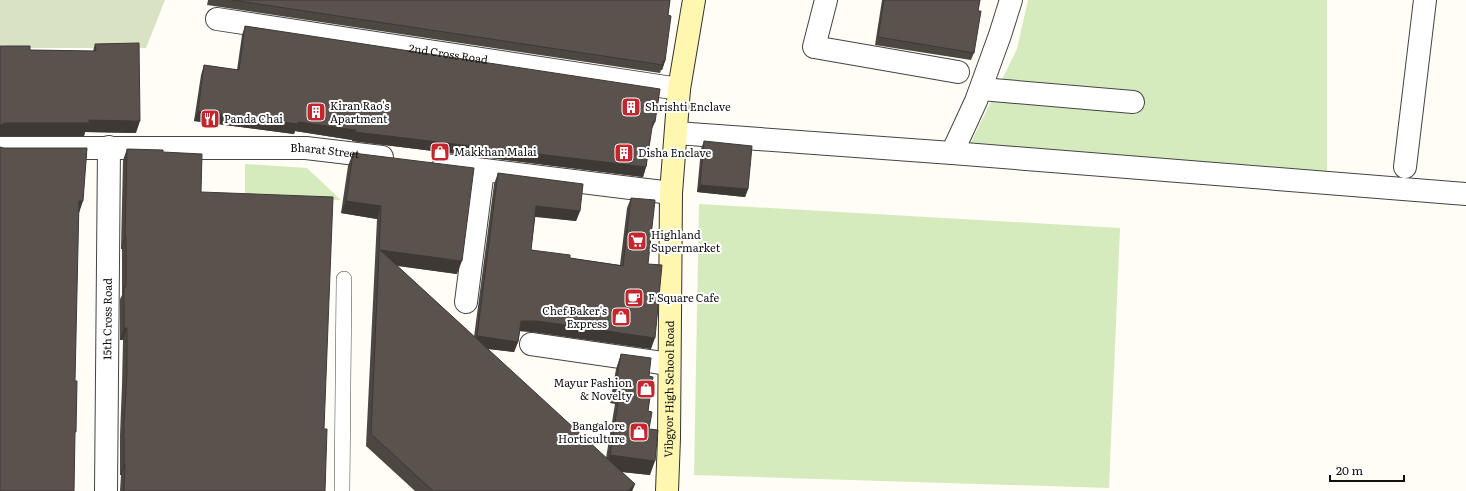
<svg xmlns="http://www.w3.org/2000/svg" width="1466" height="491" font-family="Literata,serif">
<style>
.green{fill:#d5ebbd}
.cemetery{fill:#d9e3c4}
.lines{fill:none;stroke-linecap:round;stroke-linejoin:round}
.lane-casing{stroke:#444;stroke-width:16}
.street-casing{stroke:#444;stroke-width:24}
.secondary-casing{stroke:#333;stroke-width:24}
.lane{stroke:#fff;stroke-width:15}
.street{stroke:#fff;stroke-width:22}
.secondary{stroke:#fff6b0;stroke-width:22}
.wall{fill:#4d4742}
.shaded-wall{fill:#3f3936}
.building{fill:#5a524d;stroke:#3f3936}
.labels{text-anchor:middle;stroke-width:4;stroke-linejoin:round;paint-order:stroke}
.street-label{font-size:11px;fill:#111;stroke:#fff}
.poi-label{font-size:11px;fill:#111;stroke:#fff;text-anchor:start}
</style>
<rect width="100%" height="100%" fill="#fffdf5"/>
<!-- green -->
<g class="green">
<polygon points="1028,0 1327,0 1327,174 969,146 1017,49"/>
<polygon points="245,164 307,168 341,200 245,201"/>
<polygon points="699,204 1120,228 1109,488 694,475"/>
</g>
<!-- cemetery -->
<polygon class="cemetery" points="0,0 165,0 146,48 19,48 0,45"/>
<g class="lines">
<!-- lane casing -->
<g class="lane-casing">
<polyline id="lane" points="342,491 344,279"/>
</g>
<!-- street casing -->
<g class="street-casing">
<g id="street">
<polyline points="826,0 814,47 958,72"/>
<path id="s1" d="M217,19L679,89"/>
<polyline points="981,89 1133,102"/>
<polyline points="676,133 952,153 1466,194"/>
<path id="s2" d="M0,148H306L382,157"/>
<polyline points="952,153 976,101 1000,35 1011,0"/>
<polyline points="444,165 671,193"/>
<polyline points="1405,167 1425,0"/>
<polyline points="466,302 483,170"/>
<polyline points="531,344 669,364"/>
<path id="s3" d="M106,491L109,147"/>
</g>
</g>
<!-- secondary casing -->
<g class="secondary-casing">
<g id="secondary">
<path id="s4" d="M667,491L669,438L671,193L679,89L694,0"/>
</g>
</g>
<!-- lane -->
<use href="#lane" class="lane"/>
<!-- street -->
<use href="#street" class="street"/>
<!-- secondary -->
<use href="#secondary" class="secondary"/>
</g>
<!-- wall -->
<g class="wall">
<polygon points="208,0 670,0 668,15 665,61 662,70 661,70 660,73 207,5"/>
<polygon points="882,0 980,0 978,11 974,53 971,60 875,45"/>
<polygon points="245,26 651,131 646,167 643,177 352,141 352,140 295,131 294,134 194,121 201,75 204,65 237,70 242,35"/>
<polygon points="95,44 136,133 85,132 84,136 0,136 30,50 93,51"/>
<polygon points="704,141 748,189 745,197 697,192 701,149"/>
<polygon points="127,149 163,152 201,192 324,429 325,491 120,491 121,475 120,475 120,435 122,385 123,340 120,340 120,299 122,295 122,249 121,249 123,160"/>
<polygon points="353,153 457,274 397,266 474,337 494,184 498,173 580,211 576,221 535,217 531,250 570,258 620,265 627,208 631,198 648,264 651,349 533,332 520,331 518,342 514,352 487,349 606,458 615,404 610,403 616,369 621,354 649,376 648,411 649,429 650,475 622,472 635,484 632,491 415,491 366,446 377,219 341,213 348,166"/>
</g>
<!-- shaded-wall -->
<g class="shaded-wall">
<polygon points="663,61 665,61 662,70 661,70"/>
<polygon points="198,111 298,122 356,130 352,140 295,131 294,134 194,121"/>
<polygon points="89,120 140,121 136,133 85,132 84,136 0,136 0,125 4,123"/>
<polygon points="653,121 655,122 651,131"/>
<polygon points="355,132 646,167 643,177 352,141"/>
<polygon points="700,185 748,189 745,197 697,192"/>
<polygon points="79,201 83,201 79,213 74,213"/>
<polygon points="346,201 381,206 377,219 341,213"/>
<polygon points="536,206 580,211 576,221 532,216"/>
<polygon points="125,237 126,237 122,249 121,249"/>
<polygon points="380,250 462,261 457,274 379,263"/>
<polygon points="521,321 537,321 655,338 651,349 533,332 517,331"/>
<polygon points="124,328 127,328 123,340 120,340"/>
<polygon points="477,336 518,342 514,352 473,347"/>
<polygon points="610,455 655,461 650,475 604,470"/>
<polygon points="124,464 125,464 121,475 120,475"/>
<polygon points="635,484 632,491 628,491"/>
</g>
<!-- building -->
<g class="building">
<polygon points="232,0 670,0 668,15 671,16 665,61 663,61 663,65"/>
<polygon points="884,0 980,0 978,11 981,11 974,53 878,37"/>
<polygon points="245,26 660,89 655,122 653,121 646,167 355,132 356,130 298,122 298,124 198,111 204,65 239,70"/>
<polygon points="139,43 140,121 89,120 89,123 4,123 0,125 0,46 30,46 30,50 96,51 95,44"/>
<polygon points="704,141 752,146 748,189 700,185"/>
<polygon points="0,147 4,148 87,148 83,201 79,201 75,381 77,381 76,432 75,432 74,491 0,491"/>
<polygon points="127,149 163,150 163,152 202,154 201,192 333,197 324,429 327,429 325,491 124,491 125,464 124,464 124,423 127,374 127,328 124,328 124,287 126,287 126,237 125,237"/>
<polygon points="353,153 474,168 462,261 380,250 635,484 628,491 433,491 371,434 381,206 346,201"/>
<polygon points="498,173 583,184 580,211 536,206 531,250 570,255 570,258 623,266 631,198 655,200 648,264 662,265 655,338 537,321 521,321 518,342 477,336"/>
<polygon points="621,354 651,358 649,376 653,377 648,411 652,412 649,429 658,430 655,461 610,455 620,389 615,388"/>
</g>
<!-- icons -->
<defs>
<g id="building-square" transform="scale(1)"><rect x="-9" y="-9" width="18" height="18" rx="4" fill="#c4262e" stroke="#fff"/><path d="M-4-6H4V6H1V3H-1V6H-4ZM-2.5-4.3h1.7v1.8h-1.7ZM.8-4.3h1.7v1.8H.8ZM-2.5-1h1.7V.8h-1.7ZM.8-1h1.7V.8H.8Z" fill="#fff"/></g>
<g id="restaurant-square" transform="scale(1)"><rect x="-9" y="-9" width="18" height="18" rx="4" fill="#c4262e" stroke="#fff"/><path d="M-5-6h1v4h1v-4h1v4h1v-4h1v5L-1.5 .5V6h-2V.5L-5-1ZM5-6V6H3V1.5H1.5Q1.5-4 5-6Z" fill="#fff"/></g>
<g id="shop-square" transform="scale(1)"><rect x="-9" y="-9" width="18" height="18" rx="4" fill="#c4262e" stroke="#fff"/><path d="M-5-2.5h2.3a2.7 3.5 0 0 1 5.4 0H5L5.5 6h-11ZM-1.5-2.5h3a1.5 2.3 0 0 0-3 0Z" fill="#fff"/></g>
<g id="supermarket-square" transform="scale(1)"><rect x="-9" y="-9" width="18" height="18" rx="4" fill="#c4262e" stroke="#fff"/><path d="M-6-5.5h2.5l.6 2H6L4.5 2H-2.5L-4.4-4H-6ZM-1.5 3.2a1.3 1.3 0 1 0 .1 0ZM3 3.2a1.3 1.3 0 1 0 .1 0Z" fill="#fff"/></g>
<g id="cafe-square" transform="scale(1)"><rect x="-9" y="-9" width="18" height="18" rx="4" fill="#c4262e" stroke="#fff"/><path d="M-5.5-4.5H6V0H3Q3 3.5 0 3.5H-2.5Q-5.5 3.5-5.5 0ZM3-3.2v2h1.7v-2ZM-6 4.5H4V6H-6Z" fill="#fff"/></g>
</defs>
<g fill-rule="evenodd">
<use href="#building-square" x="631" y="107"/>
<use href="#building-square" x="316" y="112"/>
<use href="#restaurant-square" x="210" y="119"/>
<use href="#shop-square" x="440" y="152"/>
<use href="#building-square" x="624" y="153"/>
<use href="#supermarket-square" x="637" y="241"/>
<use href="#cafe-square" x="634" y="298"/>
<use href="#shop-square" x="621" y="317"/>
<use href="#shop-square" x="646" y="389"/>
<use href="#shop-square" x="639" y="432"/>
</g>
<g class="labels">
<!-- street labels -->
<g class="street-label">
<text dy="4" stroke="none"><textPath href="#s1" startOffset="234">2nd Cross Road</textPath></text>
<text dy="4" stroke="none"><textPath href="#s2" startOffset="325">Bharat Street</textPath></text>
<text dy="4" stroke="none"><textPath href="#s3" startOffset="172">15th Cross Road</textPath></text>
<text dy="4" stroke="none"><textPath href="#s4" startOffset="102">Vibgyor High School Road</textPath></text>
</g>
<!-- poi labels -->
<g class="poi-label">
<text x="330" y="110">Kiran Rao's<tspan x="330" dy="13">Apartment</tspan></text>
<text x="645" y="111">Shrishti Enclave</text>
<text x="224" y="123">Panda Chai</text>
<text x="454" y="156">Makkhan Malai</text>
<text x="638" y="157">Disha Enclave</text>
<text x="651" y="239">Highland<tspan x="651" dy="13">Supermarket</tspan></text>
<text x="648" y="302">F Square Cafe</text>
<text x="607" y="315" text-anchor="end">Chef Baker's<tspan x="607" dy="13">Express</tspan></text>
<text x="632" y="387" text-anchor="end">Mayur Fashion<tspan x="632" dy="13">&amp; Novelty</tspan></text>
<text x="625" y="430" text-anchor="end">Bangalore<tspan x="625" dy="13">Horticulture</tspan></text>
</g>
</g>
<!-- scale -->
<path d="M1330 475v6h74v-6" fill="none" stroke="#111111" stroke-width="2"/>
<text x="1336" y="475" font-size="12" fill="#111111" stroke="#ffffff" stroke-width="3" paint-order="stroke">20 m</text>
</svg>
